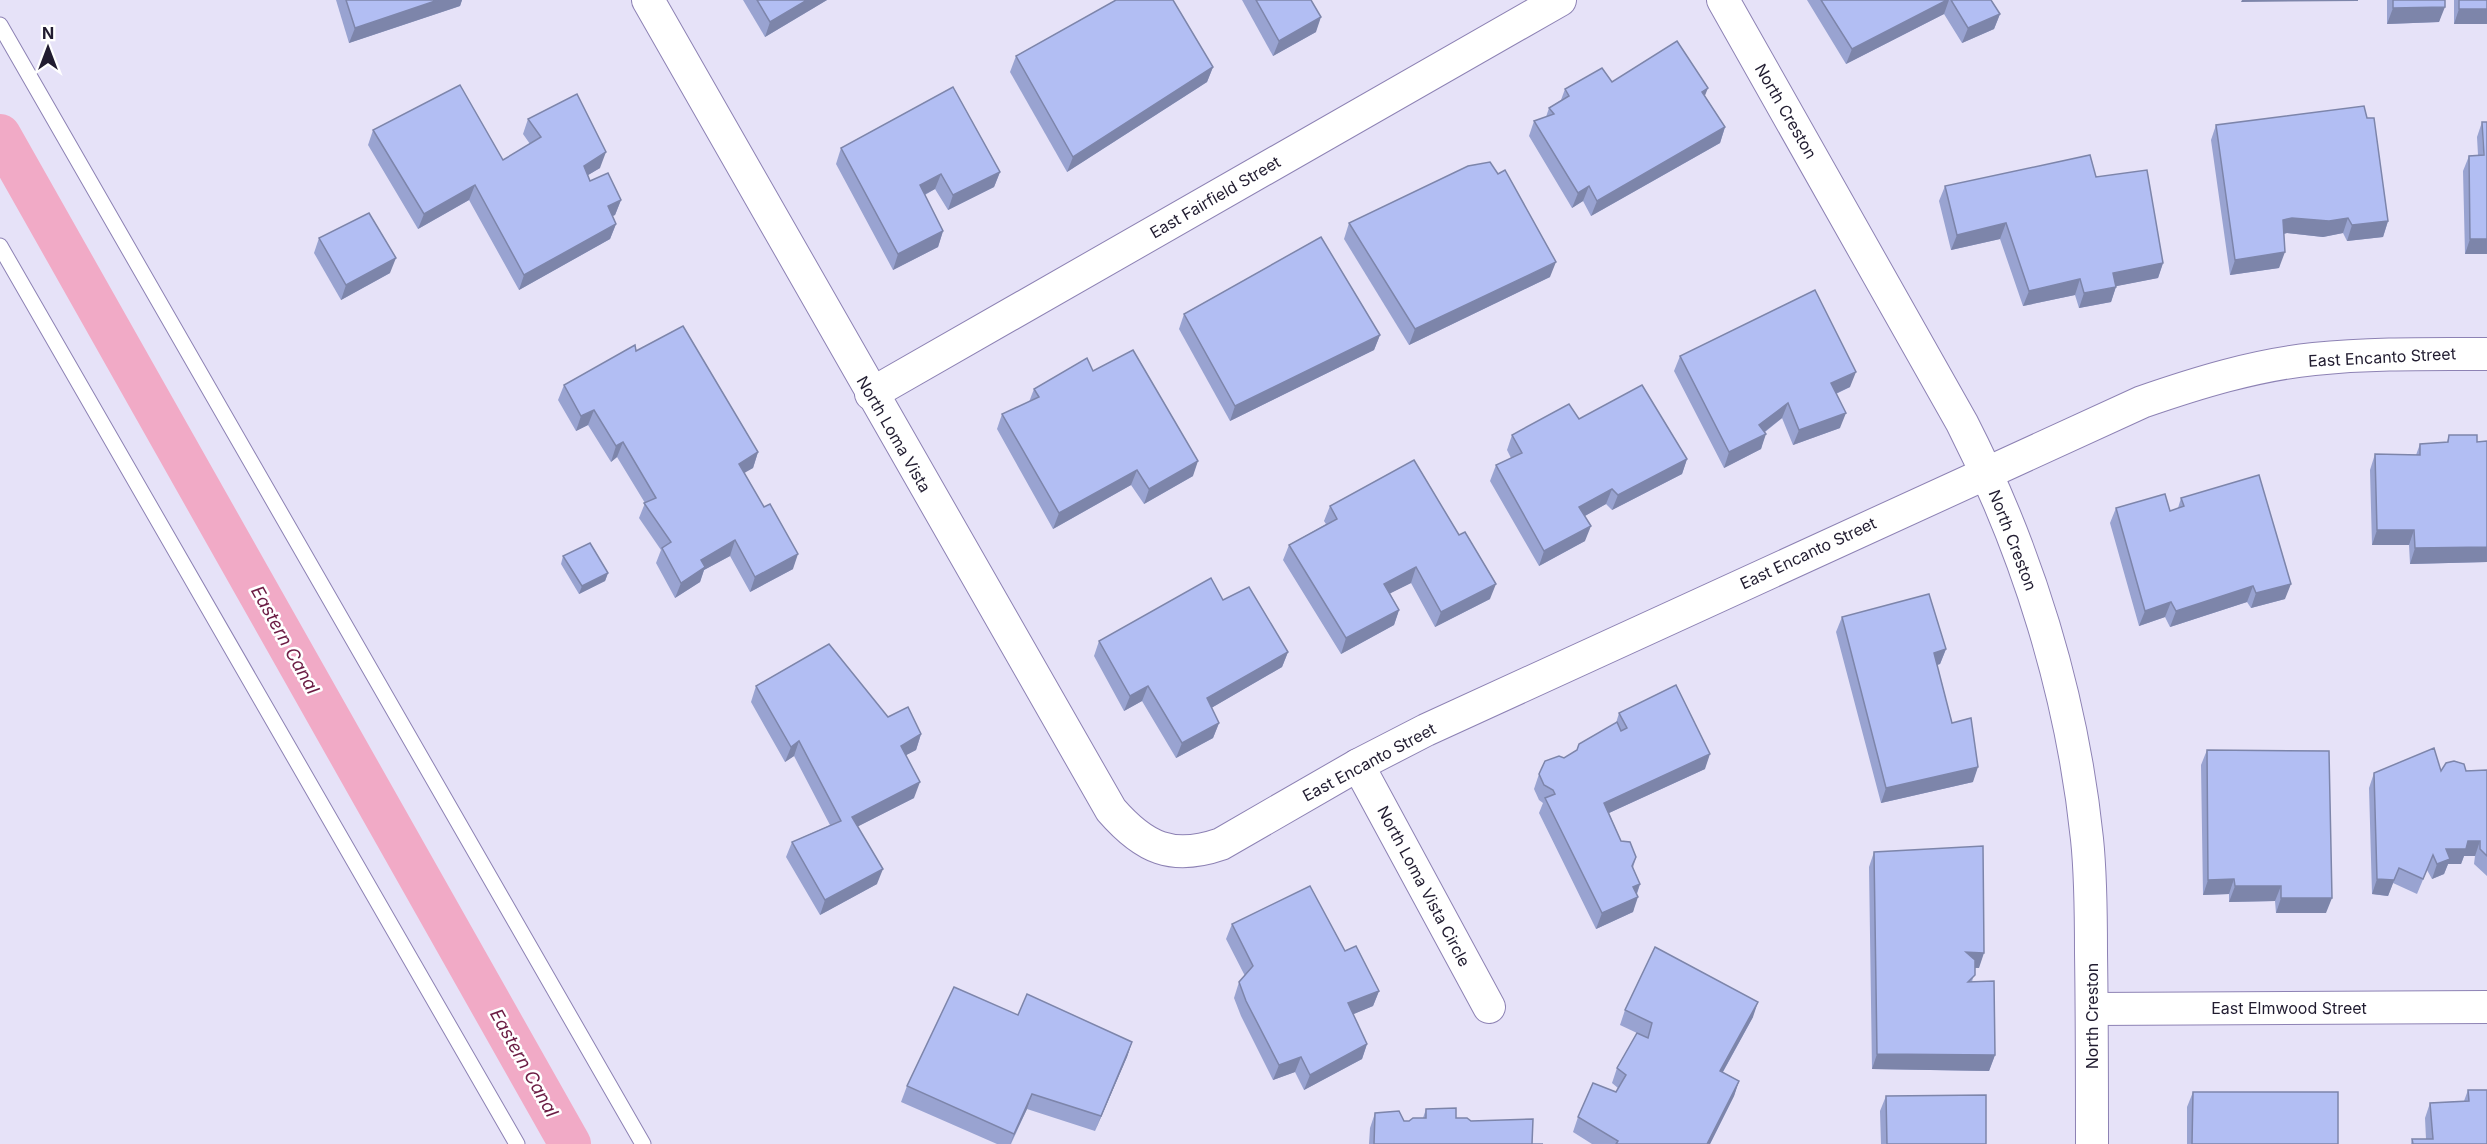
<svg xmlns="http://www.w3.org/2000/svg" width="2487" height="1144" font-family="Inter,sans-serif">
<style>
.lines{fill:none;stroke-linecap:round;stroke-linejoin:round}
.canal{stroke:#f1aac6;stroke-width:42}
.lane-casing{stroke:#8d82b4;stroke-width:17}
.street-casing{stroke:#8d82b4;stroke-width:34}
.lane{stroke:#fff;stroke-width:15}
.street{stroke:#fff;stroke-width:32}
.wall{fill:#99a3d1}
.shaded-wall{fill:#7d85aa}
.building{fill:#b2bef3;stroke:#7d85aa;stroke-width:1.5}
.labels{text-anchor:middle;stroke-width:5;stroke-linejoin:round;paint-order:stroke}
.street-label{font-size:16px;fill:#211c30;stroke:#fff}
.water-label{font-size:18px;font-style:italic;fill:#6b1b43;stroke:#fff}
</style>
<rect width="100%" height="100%" fill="#e6e2f8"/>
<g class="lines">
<!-- canal -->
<polyline class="canal" points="0,135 570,1144"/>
<!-- lane casing -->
<g class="lane-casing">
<g id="lane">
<polyline points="0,25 643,1144"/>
<polyline points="0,246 517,1144"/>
</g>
</g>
<!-- street casing -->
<g class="street-casing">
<g id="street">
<path d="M648,0L1111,810C1144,848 1172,861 1221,844L1358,765L1426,730L2142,402C2197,383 2255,365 2314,359C2371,353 2429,354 2487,354"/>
<path d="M1723,0L1962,423C2028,552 2072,695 2087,839C2091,877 2091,915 2091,953C2092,1017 2092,1080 2092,1144"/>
<polyline points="871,394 1560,0"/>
<polyline points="1358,765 1489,1007"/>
<polyline points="2092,1009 2487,1007"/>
</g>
</g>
<!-- lane -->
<use href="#lane" class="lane"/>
<!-- street -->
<use href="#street" class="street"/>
</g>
<!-- wall -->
<g class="wall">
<polygon points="336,0 462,0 460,6 349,43"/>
<polygon points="743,0 827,0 765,37"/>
<polygon points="1242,0 1311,0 1316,32 1273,56"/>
<polygon points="1807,0 1991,0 2000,14 1994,29 1962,43 1944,14 1846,64"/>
<polygon points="2387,0 2445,0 2439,22 2387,24"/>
<rect x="2454" y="0" width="33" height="24"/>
<polygon points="1016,56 1213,67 1207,82 1067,172 1010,72"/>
<polygon points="1612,82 1705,96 1725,127 1720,143 1591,216 1583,201 1572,208 1529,136 1534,121 1546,117 1549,108 1561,100 1565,89"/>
<polygon points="528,119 600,168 588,175 590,181 621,200 615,215 612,216 616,224 610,239 519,290 469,200 418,229 368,145 373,130 503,160 530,144 523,134"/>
<polygon points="2482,122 2487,254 2465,254 2463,171 2469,156 2478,155 2477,137"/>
<polygon points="2216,125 2388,221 2383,237 2347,241 2343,233 2323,237 2287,233 2284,234 2279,268 2230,275 2211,140"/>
<polygon points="841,148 1000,172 994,187 948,210 935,189 925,195 943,231 938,247 893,270 836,164"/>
<polygon points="2096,177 2163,263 2158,278 2116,286 2111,302 2079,308 2075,295 2023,306 2000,239 1951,250 1939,201 1945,186"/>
<polygon points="1349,223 1550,277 1409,345 1344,239"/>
<polygon points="319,238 390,273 341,300 314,253"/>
<polygon points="1184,314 1380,335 1374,350 1230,421 1179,329"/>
<polygon points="636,351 758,452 753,468 744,472 793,569 750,592 730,556 704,570 700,582 675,598 656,563 661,550 639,518 645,503 617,457 611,462 588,425 576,431 558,400 564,385"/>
<polygon points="1680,356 1850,387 1836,394 1840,428 1793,445 1782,418 1765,432 1761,449 1724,468 1674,371"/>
<polygon points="1093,371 1193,476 1144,504 1131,485 1053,529 997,429 1002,414 1029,402 1034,389"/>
<polygon points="1579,419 1687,459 1682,474 1612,510 1606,504 1585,516 1585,541 1539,566 1490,481 1496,465 1511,458 1507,450 1512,435"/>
<polygon points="2449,435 2477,442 2487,441 2487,562 2410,564 2409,545 2372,545 2370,470 2375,454 2416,455 2420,444 2447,442"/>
<polygon points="2181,498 2285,599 2251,608 2247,602 2170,627 2165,617 2139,626 2110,523 2116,508 2170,511 2178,508"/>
<polygon points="1330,506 1490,599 1435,627 1411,583 1390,593 1399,610 1394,625 1341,654 1283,560 1289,545 1326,524 1324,521"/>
<polygon points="563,556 608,573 605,581 579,594 561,564"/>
<polygon points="1223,600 1288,652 1282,667 1211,708 1219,723 1213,738 1176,758 1142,701 1124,711 1094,656 1099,641"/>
<polygon points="1842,617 1946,649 1940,664 1937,665 1952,723 1973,782 1881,803 1836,632"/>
<polygon points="756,686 888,717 921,734 916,750 906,755 914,798 858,826 877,884 820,915 786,857 792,842 830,825 794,756 785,762 751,702"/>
<polygon points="1619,713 1705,769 1609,813 1621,841 1636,857 1633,868 1640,884 1637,894 1633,912 1596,929 1539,813 1543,803 1539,800 1534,789 1539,774 1577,750 1616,723"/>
<polygon points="2207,750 2326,913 2276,913 2275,901 2229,902 2229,894 2203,895 2201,765"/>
<polygon points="2487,770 2487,876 2474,864 2475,856 2464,856 2461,864 2448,864 2444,874 2432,879 2427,870 2417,894 2393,883 2388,896 2372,894 2369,788 2374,773"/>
<polygon points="1874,852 1979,968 1975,968 1972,982 1995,1055 1989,1071 1872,1069 1869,867"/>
<polygon points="1232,924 1345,951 1379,991 1373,1006 1353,1014 1367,1044 1362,1059 1304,1090 1295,1072 1273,1080 1241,1016 1234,998 1239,982 1245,976 1226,939"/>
<polygon points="1625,1010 1753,1017 1723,1072 1739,1081 1734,1096 1710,1144 1592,1144 1573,1132 1578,1117 1616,1092 1618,1088 1612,1083 1617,1068 1637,1033 1620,1025"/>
<polygon points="1018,1015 1132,1042 1127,1057 1095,1131 1027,1109 1011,1144 997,1144 901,1102 907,1086"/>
<polygon points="2468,1090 2487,1144 2411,1144 2412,1139 2426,1139 2425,1118 2430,1103 2464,1101"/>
<polygon points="2193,1092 2338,1144 2187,1144 2187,1107"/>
<polygon points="1886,1096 1986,1144 1881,1144 1880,1111"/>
<polygon points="1426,1109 1456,1118 1471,1121 1532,1144 1543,1144 1369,1144 1370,1128 1375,1113 1404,1121 1409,1121 1423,1118"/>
</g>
<!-- shaded-wall -->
<g class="shaded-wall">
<polygon points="438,0 462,0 460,6 349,43 355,28"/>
<polygon points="807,0 827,0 765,37 770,22"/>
<polygon points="1947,0 1949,0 1944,14 1846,64 1852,49"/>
<polygon points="2242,0 2358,0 2358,1 2241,2"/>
<polygon points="2445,7 2439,22 2387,24 2393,8"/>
<polygon points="2459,9 2487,9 2487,24 2454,24"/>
<polygon points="2000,14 1994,29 1962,43 1968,28"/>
<polygon points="1321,17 1316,32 1273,56 1279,41"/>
<polygon points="1213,67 1207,82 1067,172 1073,157"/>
<polygon points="1708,88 1702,103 1702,92"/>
<polygon points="1725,127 1720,143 1591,216 1597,201"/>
<polygon points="606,152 600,168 578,181 584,166"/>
<polygon points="1000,172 994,187 948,210 953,195"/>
<polygon points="941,174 935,189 914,200 920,185"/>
<polygon points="475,185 469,200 418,229 424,214"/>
<polygon points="1589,186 1583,201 1572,208 1578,193"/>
<polygon points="621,200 615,215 602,221 608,206"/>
<polygon points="2292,218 2348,218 2343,233 2323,237 2287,233 2277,235 2283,220"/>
<polygon points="2388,221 2383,237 2347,241 2352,225"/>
<polygon points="2006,223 2000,239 1951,250 1957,235"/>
<polygon points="616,224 610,239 519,290 524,275"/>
<polygon points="943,231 938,247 893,270 898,254"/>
<polygon points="2470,239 2487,239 2487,254 2465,254"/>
<polygon points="2285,252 2279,268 2230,275 2235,260"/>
<polygon points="396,258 390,273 341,300 346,285"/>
<polygon points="1556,262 1550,277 1409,345 1415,329"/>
<polygon points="2163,263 2158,278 2107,288 2113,273"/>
<polygon points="2080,279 2075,295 2023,306 2029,291"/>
<polygon points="2116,287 2111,302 2079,308 2084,293"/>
<polygon points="1380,335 1374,350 1230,421 1235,406"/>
<polygon points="1856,372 1850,387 1826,398 1831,383"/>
<polygon points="1788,403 1782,418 1754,440 1759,425"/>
<polygon points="594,410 588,425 576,431 581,416"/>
<polygon points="1846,413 1840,428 1793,445 1799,430"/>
<polygon points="1766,434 1761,449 1724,468 1729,452"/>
<polygon points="623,442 617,457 611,462 616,446"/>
<polygon points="758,452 753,468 734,479 739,464"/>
<polygon points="1687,459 1682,474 1612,510 1618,495"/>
<polygon points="1198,461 1193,476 1144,504 1149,489"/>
<polygon points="1137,470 1131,485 1053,529 1059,513"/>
<polygon points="1612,489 1606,504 1574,522 1579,507"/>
<polygon points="1591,526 1585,541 1539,566 1544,551"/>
<polygon points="2377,530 2414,530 2409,545 2372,545"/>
<polygon points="735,540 730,556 704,570 700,582 675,598 681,583 701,560"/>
<polygon points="2487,547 2487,562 2410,564 2415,548"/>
<polygon points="798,554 793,569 750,592 755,577"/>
<polygon points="1416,567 1411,583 1379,599 1384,584"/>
<polygon points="608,573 605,581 579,594 582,586"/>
<polygon points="1496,584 1490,599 1435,627 1441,612"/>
<polygon points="2291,584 2285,599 2251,608 2256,593"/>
<polygon points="2253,586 2247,602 2170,627 2176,611"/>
<polygon points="2171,602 2165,617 2139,626 2145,611"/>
<polygon points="1399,610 1394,625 1341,654 1346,638"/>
<polygon points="1946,649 1940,664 1928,668 1934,653"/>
<polygon points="1288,652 1282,667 1201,714 1207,698"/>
<polygon points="1148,686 1142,701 1124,711 1130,696"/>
<polygon points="1219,723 1213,738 1176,758 1182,743"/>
<polygon points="921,734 916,750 895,761 901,746"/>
<polygon points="799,741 794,756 785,762 791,747"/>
<polygon points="1710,754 1705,769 1598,818 1604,803"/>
<polygon points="1978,767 1973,782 1881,803 1886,788"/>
<polygon points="920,782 914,798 847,832 852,817"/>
<polygon points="2468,841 2480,841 2475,856 2464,856 2461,864 2448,864 2444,874 2432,879 2437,864 2446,849"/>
<polygon points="2399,868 2388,896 2372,894 2377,879"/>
<polygon points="883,869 877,884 820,915 825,900"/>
<polygon points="2234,879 2229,894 2203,895 2208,880"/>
<polygon points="1640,884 1635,898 1638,897 1633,912 1596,929 1602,913 1633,887"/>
<polygon points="2235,886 2281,886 2275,901 2229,902"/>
<polygon points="2281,898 2332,898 2326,913 2276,913"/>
<polygon points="1966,952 1984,953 1979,968 1961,967"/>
<polygon points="1379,991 1373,1006 1342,1019 1348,1003"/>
<polygon points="1758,1002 1753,1017 1715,1086 1720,1071"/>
<polygon points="1132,1042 1127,1057 1095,1131 1101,1116"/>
<polygon points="1367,1044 1362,1059 1304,1090 1310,1075"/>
<polygon points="1877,1054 1995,1055 1989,1071 1872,1069"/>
<polygon points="1301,1057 1295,1072 1273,1080 1279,1065"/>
<polygon points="1739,1081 1734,1096 1710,1144 1707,1144"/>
<polygon points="1032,1094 1027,1109 1010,1144 1014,1134"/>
</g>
<!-- building -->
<g class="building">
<polygon points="346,0 438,0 355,28"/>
<polygon points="757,0 807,0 770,22"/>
<polygon points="1116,0 1173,0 1213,67 1073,157 1016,56"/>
<polygon points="1256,0 1311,0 1321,17 1279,41"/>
<polygon points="1821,0 1947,0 1852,49"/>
<polygon points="1951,0 1991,0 2000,14 1968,28"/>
<polygon points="2393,0 2445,0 2445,7 2393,8"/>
<rect x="2459" y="0" width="28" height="9"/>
<polygon points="1677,41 1708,88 1702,92 1725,127 1597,201 1589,186 1578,193 1534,121 1554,114 1549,108 1569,96 1565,89 1602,68 1612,82"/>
<polygon points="460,85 503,160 541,137 528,119 577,94 606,152 584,166 590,181 608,173 621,200 608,206 616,224 524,275 475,185 424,214 373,130"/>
<polygon points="953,87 1000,172 953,195 941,174 920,185 943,231 898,254 841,148"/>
<polygon points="2364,106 2367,118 2374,118 2388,221 2352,225 2348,218 2329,221 2292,218 2283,220 2285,252 2235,260 2216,125"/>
<polygon points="2482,122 2487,122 2487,239 2470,239 2469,156 2484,155"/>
<polygon points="2090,155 2096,177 2147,170 2163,263 2113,273 2116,287 2084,293 2080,279 2029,291 2006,223 1957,235 1945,186"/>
<polygon points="1490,162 1498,174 1505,170 1556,262 1415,329 1349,223 1468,166"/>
<polygon points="369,213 396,258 346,285 319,238"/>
<polygon points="1321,237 1380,335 1235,406 1184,314"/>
<polygon points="1815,290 1856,372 1831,383 1846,413 1799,430 1788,403 1759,425 1766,434 1729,452 1680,356"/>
<polygon points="683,326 758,452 739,464 764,507 770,504 798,554 755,577 735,540 701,560 705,567 681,583 662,548 671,542 644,503 656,498 623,442 616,446 594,410 581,416 564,385 635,345 636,351"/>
<polygon points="1133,350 1198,461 1149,489 1137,470 1059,513 1002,414 1039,397 1034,389 1087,358 1093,371"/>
<polygon points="1642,385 1687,459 1618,495 1612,489 1579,507 1591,526 1544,551 1496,465 1522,453 1512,435 1569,404 1579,419"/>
<polygon points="2449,435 2477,435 2477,442 2487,441 2487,547 2415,548 2414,530 2377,530 2375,454 2420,455 2420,444 2448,442"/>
<polygon points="1414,460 1459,535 1465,532 1496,584 1441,612 1416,567 1384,584 1399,610 1346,638 1289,545 1337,519 1330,506"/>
<polygon points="2259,475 2291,584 2256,593 2253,586 2176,611 2171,602 2145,611 2116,508 2165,494 2170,511 2184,506 2181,498"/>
<polygon points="590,543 608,573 582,586 563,556"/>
<polygon points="1211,578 1223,600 1249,587 1288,652 1207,698 1219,723 1182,743 1148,686 1130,696 1099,641"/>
<polygon points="1929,594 1946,649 1934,653 1952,723 1971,718 1978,767 1886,788 1842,617"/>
<polygon points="829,644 888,717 908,707 921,734 901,746 920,782 852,817 883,869 825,900 792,842 841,821 799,741 791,747 756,686"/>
<polygon points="1676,685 1710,754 1604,803 1621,841 1630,842 1636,857 1632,866 1640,884 1633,887 1638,897 1602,913 1545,798 1555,794 1553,790 1544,785 1539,774 1545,761 1559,756 1564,758 1577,750 1579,744 1617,722 1621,731 1627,728 1619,713"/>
<polygon points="2434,748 2441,771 2446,763 2454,761 2464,764 2466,771 2487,770 2487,856 2480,849 2480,841 2468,841 2466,849 2446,849 2450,859 2437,864 2433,855 2423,879 2399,868 2394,880 2377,879 2374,773"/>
<polygon points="2207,750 2329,751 2332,898 2281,898 2281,886 2235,886 2234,879 2208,880"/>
<polygon points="1983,846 1984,953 1966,952 1975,960 1975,975 1968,982 1994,981 1995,1055 1877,1054 1874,852"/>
<polygon points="1310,886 1345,951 1356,946 1379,991 1348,1003 1367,1044 1310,1075 1301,1057 1279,1065 1246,1001 1239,982 1253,966 1232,924"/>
<polygon points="1655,947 1758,1002 1720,1071 1739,1081 1707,1144 1616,1144 1618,1141 1578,1117 1593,1083 1616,1092 1626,1075 1617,1068 1637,1033 1648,1038 1652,1023 1625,1010"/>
<polygon points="954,987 1018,1015 1027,994 1132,1042 1101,1116 1032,1094 1014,1134 907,1086"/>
<polygon points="2468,1090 2487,1090 2487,1144 2413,1144 2412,1139 2433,1139 2430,1103 2469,1101"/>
<polygon points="2193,1092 2338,1092 2338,1144 2192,1144"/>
<polygon points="1986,1095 1986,1144 1887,1144 1886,1096"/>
<polygon points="1456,1108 1456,1118 1467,1118 1471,1121 1533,1119 1532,1144 1543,1144 1374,1144 1375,1113 1399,1111 1404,1121 1409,1121 1413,1118 1426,1118 1426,1109"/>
</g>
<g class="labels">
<!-- street labels -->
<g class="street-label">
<text transform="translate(1786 111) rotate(60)" y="6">North Creston</text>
<text transform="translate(1215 197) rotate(-30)" y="6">East Fairfield Street</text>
<text transform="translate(2382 357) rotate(-3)" y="6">East Encanto Street</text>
<text transform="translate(894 434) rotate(60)" y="6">North Loma Vista</text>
<text transform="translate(2013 540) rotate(69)" y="6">North Creston</text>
<text transform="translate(1808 553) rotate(-25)" y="6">East Encanto Street</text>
<text transform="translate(1369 762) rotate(-28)" y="6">East Encanto Street</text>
<text transform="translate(1424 886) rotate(62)" y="6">North Loma Vista Circle</text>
<text x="2289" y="1014">East Elmwood Street</text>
<text transform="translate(2092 1016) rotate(-90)" y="6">North Creston</text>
</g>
<!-- water labels -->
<g class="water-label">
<text transform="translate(285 640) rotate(61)" y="6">Eastern Canal</text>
<text transform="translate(524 1063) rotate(61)" y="6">Eastern Canal</text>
</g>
</g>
<!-- north arrow -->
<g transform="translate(48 48)" stroke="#ffffff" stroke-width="4.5" paint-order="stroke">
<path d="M0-4.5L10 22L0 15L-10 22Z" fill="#211c30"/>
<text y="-9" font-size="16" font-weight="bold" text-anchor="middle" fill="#211c30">N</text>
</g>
</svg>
